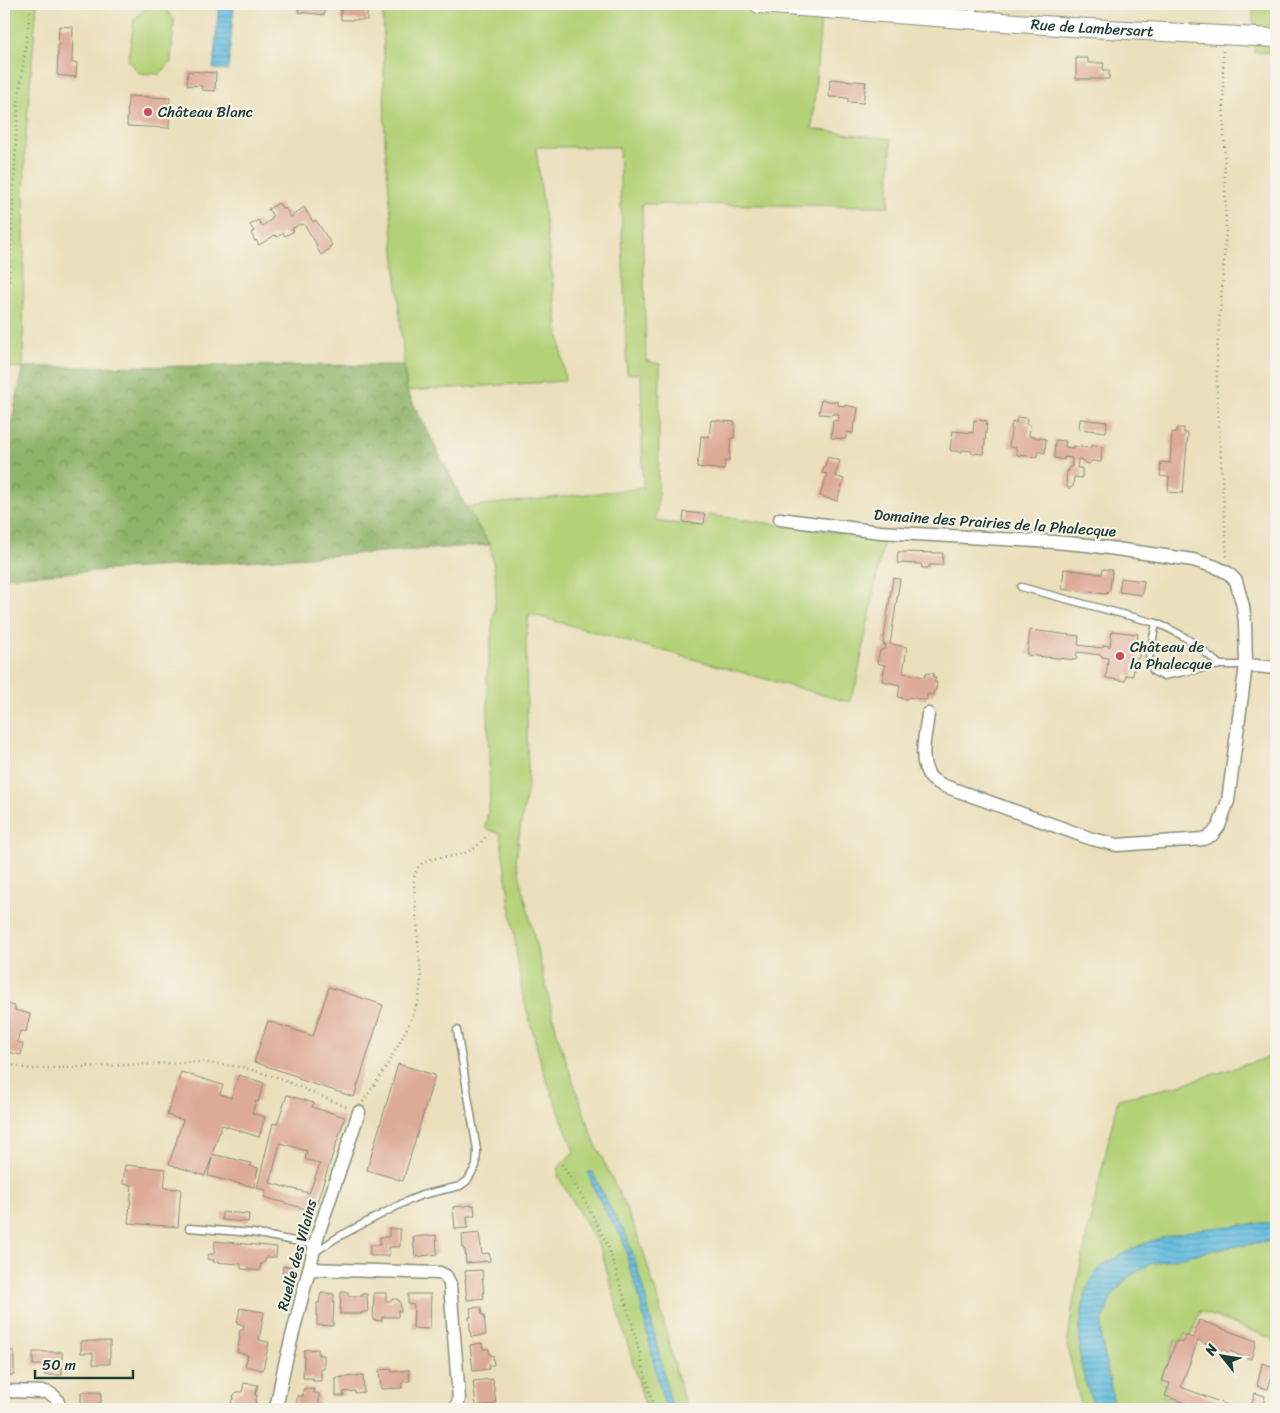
<svg xmlns="http://www.w3.org/2000/svg" width="1280" height="1413" font-family="Sriracha,sans-serif">
<style>
.grass{fill:#b3d177;stroke:#698756}
.forest{fill:url(#forest-crowns);stroke:#56784e}
.water{fill:url(#water-rules);stroke:#407c8a}
.building{fill:#deaa98;fill-rule:evenodd}
.lines{fill:none;stroke-linecap:round;stroke-linejoin:round}
.lane-casing{stroke:#858e78;stroke-width:9}
.street-casing{stroke:#858e78;stroke-width:15}
.secondary-casing{stroke:#858e78;stroke-width:20}
.path{stroke:#858e78;stroke-width:2.5;stroke-dasharray:1 4;stroke-linecap:butt}
.lane{stroke:#fff;stroke-width:6}
.street{stroke:#fff;stroke-width:12}
.secondary{stroke:#fff;stroke-width:18}
.poi-dot{fill:#d1495b;stroke:#f7f3e8;stroke-width:2}
.labels{text-anchor:middle;stroke-width:4.5;stroke-linejoin:round;paint-order:stroke}
.street-label{font-size:15px;fill:#1f3d34;stroke:#f7f3e8}
.poi-label{font-size:15px;fill:#1f3d34;stroke:#f7f3e8;text-anchor:start}
</style>
<defs>
<pattern id="forest-crowns" width="20" height="18" patternUnits="userSpaceOnUse" patternTransform="scale(1.25)"><rect width="20" height="18" fill="#8eb368"/><path d="M2 6a3 3 0 1 1 6 0M12 15a3 3 0 1 1 6 0" fill="none" stroke="#739356"/></pattern>
<pattern id="water-rules" width="6" height="5" patternUnits="userSpaceOnUse" patternTransform="scale(1.25)"><rect width="6" height="5" fill="#62bce0"/><path d="M0 2.5h6" fill="none" stroke="#509ab6"/></pattern>
</defs>
<rect width="100%" height="100%" fill="#f7f3e8"/>
<filter id="ink" filterUnits="userSpaceOnUse"><feTurbulence type="fractalNoise" baseFrequency=".02" numOctaves="2"/><feDisplacementMap in="SourceGraphic" scale="10" xChannelSelector="R" yChannelSelector="G"/><feConvolveMatrix kernelMatrix="1 2 1 2 8 2 1 2 1" color-interpolation-filters="sRGB"/></filter>
<filter id="wash" filterUnits="userSpaceOnUse"><feTurbulence type="fractalNoise" baseFrequency=".0096" numOctaves="4" result="noise"/><feDisplacementMap in="SourceGraphic" scale="20" xChannelSelector="R" yChannelSelector="G"/><feGaussianBlur stdDeviation="1.12" result="paint"/><feColorMatrix in="noise" values="0 0 0 0 0 0 0 0 0 0 0 0 0 0 0 0 0 1.4 0 .05"/><feComposite in="paint" operator="in"/></filter>
<g filter="url(#wash)">
<rect width="100%" height="100%" fill="#ebdfbb"/>
<!-- grass -->
<g class="grass">
<polygon points="4,4 37,4 25,144 23,367 4,368"/>
<polygon points="149,4 162,4 174,20 171,62 160,74 139,73 128,61 134,20"/>
<polygon points="383,4 822,4 812,129 891,139 889,206 642,204 646,361 660,364 658,501 655,521 705,527 708,515 884,539 856,685 849,702 529,614 526,641 528,786 520,829 516,860 558,1037 575,1087 594,1141 623,1201 641,1244 656,1293 686,1409 646,1409 601,1250 558,1176 559,1167 574,1151 543,1070 522,992 500,834 485,828 490,800 487,674 496,595 495,573 490,545 466,507 643,488 641,374 627,374 619,147 536,147 565,381 407,391 404,365 385,145"/>
<polygon points="1253,4 1276,4 1276,53 1254,52"/>
<path d="M1276,1055V1222C1221,1227 1161,1229 1114,1259C1109,1261 1104,1264 1101,1267C1079,1286 1076,1347 1083,1373C1086,1385 1091,1397 1095,1409H1082L1067,1346L1074,1298L1088,1230L1118,1099L1176,1086Z"/>
<polygon points="1265,1242 1276,1242 1276,1343 1268,1337 1200,1311 1191,1336 1185,1334 1182,1341 1176,1340 1160,1382 1168,1385 1163,1396 1199,1409 1115,1409 1101,1338 1102,1322 1111,1298 1127,1278 1150,1264 1223,1248"/>
</g>
<!-- forest -->
<polygon class="forest" points="404,365 407,391 466,507 490,545 4,577 4,460 23,367"/>
<!-- water -->
<g class="water">
<polygon points="219,4 234,4 228,70 213,69"/>
<path d="M588,1172H593C599,1186 605,1200 613,1213C618,1222 625,1230 628,1240C648,1294 657,1353 673,1409H666L657,1377L638,1292L630,1269L626,1250L621,1236L615,1226L609,1218L593,1187Z"/>
<path d="M1276,1222V1242H1265L1223,1248L1150,1264L1127,1278L1111,1298L1102,1322L1101,1338L1115,1409H1095C1091,1397 1086,1385 1083,1373C1076,1347 1079,1286 1101,1267C1104,1264 1109,1261 1114,1259C1162,1228 1221,1227 1276,1222Z"/>
</g>
<g id="blocks">
<!-- building -->
<g class="building">
<polygon points="299,4 325,4 324,15 298,12"/>
<polygon points="341,4 350,4 350,6 367,6 367,20 341,20"/>
<polygon points="59,26 73,27 72,63 77,63 76,77 57,75"/>
<polygon points="1076,58 1088,58 1088,63 1104,63 1103,70 1109,70 1109,79 1076,79"/>
<polygon points="188,71 216,73 215,91 202,90 202,86 187,85"/>
<polygon points="830,79 866,82 863,103 848,102 848,98 829,97"/>
<polygon points="128,96 170,98 169,128 127,126"/>
<polygon points="279,203 283,210 285,208 291,217 304,207 313,222 316,220 332,245 329,247 330,249 321,255 316,246 317,245 304,224 301,225 300,224 292,229 294,231 285,236 283,233 277,237 275,235 259,245 256,240 255,241 251,233 254,231 250,225 258,220 262,226 272,219 271,217 273,216 268,209"/>
<polygon points="821,400 838,402 838,405 846,406 846,405 858,408 856,422 854,422 853,433 846,432 846,439 831,438 833,420 838,421 839,414 832,414 832,415 819,414"/>
<polygon points="1017,417 1027,418 1026,424 1030,424 1029,436 1046,439 1045,453 1040,452 1039,451 1037,457 1017,455 1016,448 1009,447 1012,422 1016,423"/>
<polygon points="1080,419 1107,422 1106,432 1079,429"/>
<polygon points="711,420 735,422 734,438 731,438 729,461 725,461 724,470 697,467 698,459 699,459 701,436 709,437"/>
<polygon points="974,420 987,421 984,454 972,453 972,451 962,450 962,452 951,451 950,448 953,431 973,433"/>
<polygon points="1177,428 1184,428 1184,433 1188,433 1183,493 1168,492 1169,477 1160,476 1161,462 1170,463 1172,432 1176,433"/>
<polygon points="1055,440 1066,441 1065,447 1073,448 1073,446 1091,448 1091,445 1102,447 1101,462 1092,461 1089,464 1085,463 1083,461 1083,460 1078,459 1077,468 1082,468 1082,478 1074,477 1073,486 1071,488 1068,488 1066,485 1067,471 1069,471 1069,467 1072,467 1072,458 1064,457 1064,460 1054,458"/>
<polygon points="828,457 840,461 835,476 844,479 837,501 820,496 827,474 822,473"/>
<polygon points="684,512 705,514 704,524 683,522"/>
<polygon points="898,552 943,553 942,565 929,565 929,568 922,568 921,564 897,563"/>
<polygon points="1064,569 1102,574 1103,569 1112,570 1110,590 1106,594 1062,589"/>
<polygon points="893,578 900,579 890,644 907,647 903,673 925,677 926,673 934,674 933,677 936,678 934,682 937,682 936,690 934,691 933,695 927,694 927,700 909,697 907,699 898,697 900,685 882,681 885,665 877,663 880,650 884,650 886,645 883,644"/>
<polygon points="1121,578 1144,581 1142,595 1119,592"/>
<polygon points="1030,630 1079,636 1078,645 1102,648 1104,645 1110,646 1112,631 1138,634 1135,651 1139,651 1139,658 1135,659 1133,676 1126,675 1125,681 1106,678 1108,658 1102,657 1101,655 1077,652 1076,660 1027,655"/>
<polygon points="329,987 383,1005 354,1097 298,1079 299,1077 254,1062 268,1021 313,1036"/>
<polygon points="4,1003 15,1006 15,1010 30,1014 26,1032 20,1031 17,1042 23,1044 21,1055 4,1051 4,1039 5,1040 7,1028 4,1027 6,1015 4,1015"/>
<polygon points="398,1064 435,1075 403,1181 367,1170"/>
<polygon points="181,1072 223,1085 220,1094 231,1098 239,1075 264,1083 258,1102 256,1101 252,1113 265,1117 259,1137 222,1125 212,1154 251,1163 250,1166 258,1168 254,1187 208,1176 212,1157 205,1176 169,1164 183,1120 167,1115"/>
<path d="M287,1095L314,1103L312,1107L345,1117L316,1205L308,1203L306,1209L264,1197L266,1190L257,1188L273,1123L277,1124ZM280,1143L307,1151L305,1159L320,1164L309,1193L270,1183Z"/>
<polygon points="125,1165 166,1169 164,1188 181,1189 178,1227 128,1223 132,1185 123,1184"/>
<polygon points="474,1205 475,1216 467,1216 468,1228 455,1229 453,1207"/>
<polygon points="222,1212 249,1214 248,1222 222,1220"/>
<polygon points="389,1228 400,1229 400,1247 389,1247 389,1256 370,1256 370,1245 380,1245 380,1237 389,1237"/>
<polygon points="479,1233 482,1254 489,1253 490,1261 466,1263 465,1250 463,1249 462,1235"/>
<polygon points="436,1235 437,1254 415,1257 413,1237"/>
<polygon points="215,1241 277,1247 276,1257 267,1257 263,1264 261,1264 260,1271 241,1269 241,1264 213,1262 214,1260 207,1259 209,1254 214,1254"/>
<polygon points="283,1266 294,1267 293,1279 282,1278"/>
<polygon points="482,1270 484,1298 467,1300 465,1279 466,1279 465,1271"/>
<polygon points="341,1292 348,1292 348,1296 362,1296 362,1294 367,1294 368,1312 362,1312 362,1314 340,1314"/>
<polygon points="321,1293 334,1294 333,1326 317,1325 317,1303 319,1303"/>
<polygon points="374,1293 386,1293 386,1301 392,1301 392,1299 398,1299 398,1301 400,1301 401,1311 398,1310 398,1317 382,1317 382,1321 373,1320"/>
<polygon points="408,1294 431,1294 430,1329 413,1328 414,1305 408,1304"/>
<polygon points="481,1307 482,1315 484,1315 486,1335 471,1337 469,1317 471,1317 470,1308"/>
<polygon points="240,1308 264,1312 259,1340 269,1342 263,1370 245,1366 248,1355 237,1352 240,1336 239,1335 240,1330 243,1330 244,1325 237,1323"/>
<polygon points="1199,1320 1256,1341 1251,1359 1239,1355 1238,1356 1237,1354 1230,1351 1228,1352 1223,1349 1221,1350 1220,1348 1216,1347 1214,1347 1214,1346 1206,1343 1205,1344 1204,1343 1198,1340 1181,1387 1238,1409 1203,1409 1165,1396 1170,1383 1162,1381 1176,1341 1183,1343 1186,1336 1193,1338 1196,1331 1194,1329 1196,1329"/>
<polygon points="81,1341 110,1341 110,1364 93,1364 93,1353 81,1353"/>
<polygon points="482,1343 483,1349 489,1349 490,1355 493,1355 494,1365 489,1365 489,1369 473,1371 470,1345"/>
<polygon points="318,1349 318,1355 324,1355 324,1369 321,1369 321,1381 313,1381 313,1378 303,1378 304,1350"/>
<rect x="4" y="1351" width="10" height="24"/>
<polygon points="33,1352 62,1352 62,1375 45,1375 45,1365 33,1365"/>
<polygon points="1262,1363 1274,1367 1268,1389 1257,1386"/>
<polygon points="391,1369 392,1372 409,1370 410,1381 402,1382 402,1388 381,1389 379,1370"/>
<polygon points="363,1375 364,1392 355,1393 355,1391 344,1392 344,1396 336,1396 336,1378"/>
<polygon points="493,1379 496,1404 476,1406 473,1381"/>
<polygon points="244,1383 258,1385 255,1395 257,1395 254,1409 234,1409 235,1405 231,1405 232,1400 234,1398 233,1396 237,1392 242,1392"/>
<polygon points="303,1389 314,1389 314,1393 319,1393 319,1409 302,1409 302,1406 297,1407 297,1396 303,1396"/>
<polygon points="81,1392 101,1392 101,1403 98,1403 98,1409 81,1409"/>
<polygon points="1255,1393 1265,1396 1263,1406 1272,1409 1250,1409"/>
</g>
</g>
</g>
<g filter="url(#ink)">
<use href="#blocks" fill-opacity="0" stroke="#858e78" stroke-width="1"/>
<g class="lines">
<!-- lane casing -->
<g class="lane-casing">
<g id="lane">
<polyline points="972,18 974,4"/>
<path d="M1021,587L1156,623C1184,634 1197,645 1220,665H1246"/>
<polyline points="1156,623 1149,658 1150,665 1154,672 1163,676 1220,665"/>
<polyline points="189,1228 253,1233 315,1245"/>
<polyline points="315,1252 338,1237 405,1202 422,1195 460,1186 467,1181 476,1166 477,1150 457,1030"/>
</g>
</g>
<!-- street casing -->
<g class="street-casing">
<g id="street">
<path d="M780,519L880,532L1054,542L1088,545L1193,560L1216,567L1228,573L1236,581L1243,606L1245,623L1246,665L1228,801L1219,826L1212,835L1203,839L1117,845L1092,839L942,785C939,783 934,781 931,778C917,761 926,734 928,714"/>
<polyline points="1246,665 1276,668"/>
<polyline points="309,1269 440,1273 446,1276 450,1284 459,1399 457,1406 454,1409"/>
<path d="M4,1391L46,1392C55,1395 59,1400 59,1409"/>
<polyline points="276,1409 284,1368 318,1234 359,1112"/>
</g>
</g>
<!-- secondary casing -->
<g class="secondary-casing">
<g id="secondary">
<path id="s1" d="M759,4L1071,27L1276,38"/>
</g>
</g>
<!-- path -->
<g class="path">
<polyline points="1223,51 1223,81 1226,233 1217,352 1217,396 1227,559"/>
<polyline points="4,346 8,300 18,105 31,4"/>
<polyline points="4,1062 10,1065 31,1069 200,1062 242,1067 276,1077 347,1107"/>
<path d="M363,1102L385,1069L399,1044L412,1018L419,999L421,979L414,884C413,851 447,861 467,852C476,849 482,841 488,834"/>
<polyline points="562,1164 587,1205 608,1246 631,1320 654,1409"/>
</g>
<!-- lane -->
<use href="#lane" class="lane"/>
<!-- street -->
<use href="#street" class="street"/>
<!-- secondary -->
<use href="#secondary" class="secondary"/>
</g>
</g>
<!-- markers -->
<g class="poi-dot">
<circle cx="148" cy="112" r="5"/>
<circle cx="1120" cy="656" r="5"/>
</g>
<g class="labels">
<!-- street labels -->
<g class="street-label">
<text dy="5" stroke="none"><textPath href="#s1" startOffset="334">Rue de Lambersart</textPath></text>
<text transform="translate(995 523) rotate(4)" y="5">Domaine des Prairies de la Phalecque</text>
<text transform="translate(297 1255) rotate(-75)" y="5">Ruelle des Vilains</text>
</g>
<!-- poi labels -->
<g class="poi-label">
<text x="158" y="117">Château Blanc</text>
<text x="1130" y="652">Château de<tspan x="1130" dy="17">la Phalecque</tspan></text>
</g>
</g>
<!-- margin -->
<rect width="1280" height="1413" fill="none" stroke="#f7f3e8" stroke-width="20"/>
<!-- north arrow -->
<g transform="translate(1222 1356) rotate(300)" stroke="#f7f3e8" stroke-width="4" paint-order="stroke">
<path d="M0-4L9 19L0 12L-9 19Z" fill="#1f3d34"/>
<text y="-8" font-size="14" font-weight="bold" text-anchor="middle" fill="#1f3d34">N</text>
</g>
<!-- scale -->
<path d="M35 1370v8h98v-8" fill="none" stroke="#1f3d34" stroke-width="2.5"/>
<text x="42" y="1370" font-size="15" fill="#1f3d34" stroke="#f7f3e8" stroke-width="4" paint-order="stroke">50 m</text>
</svg>
